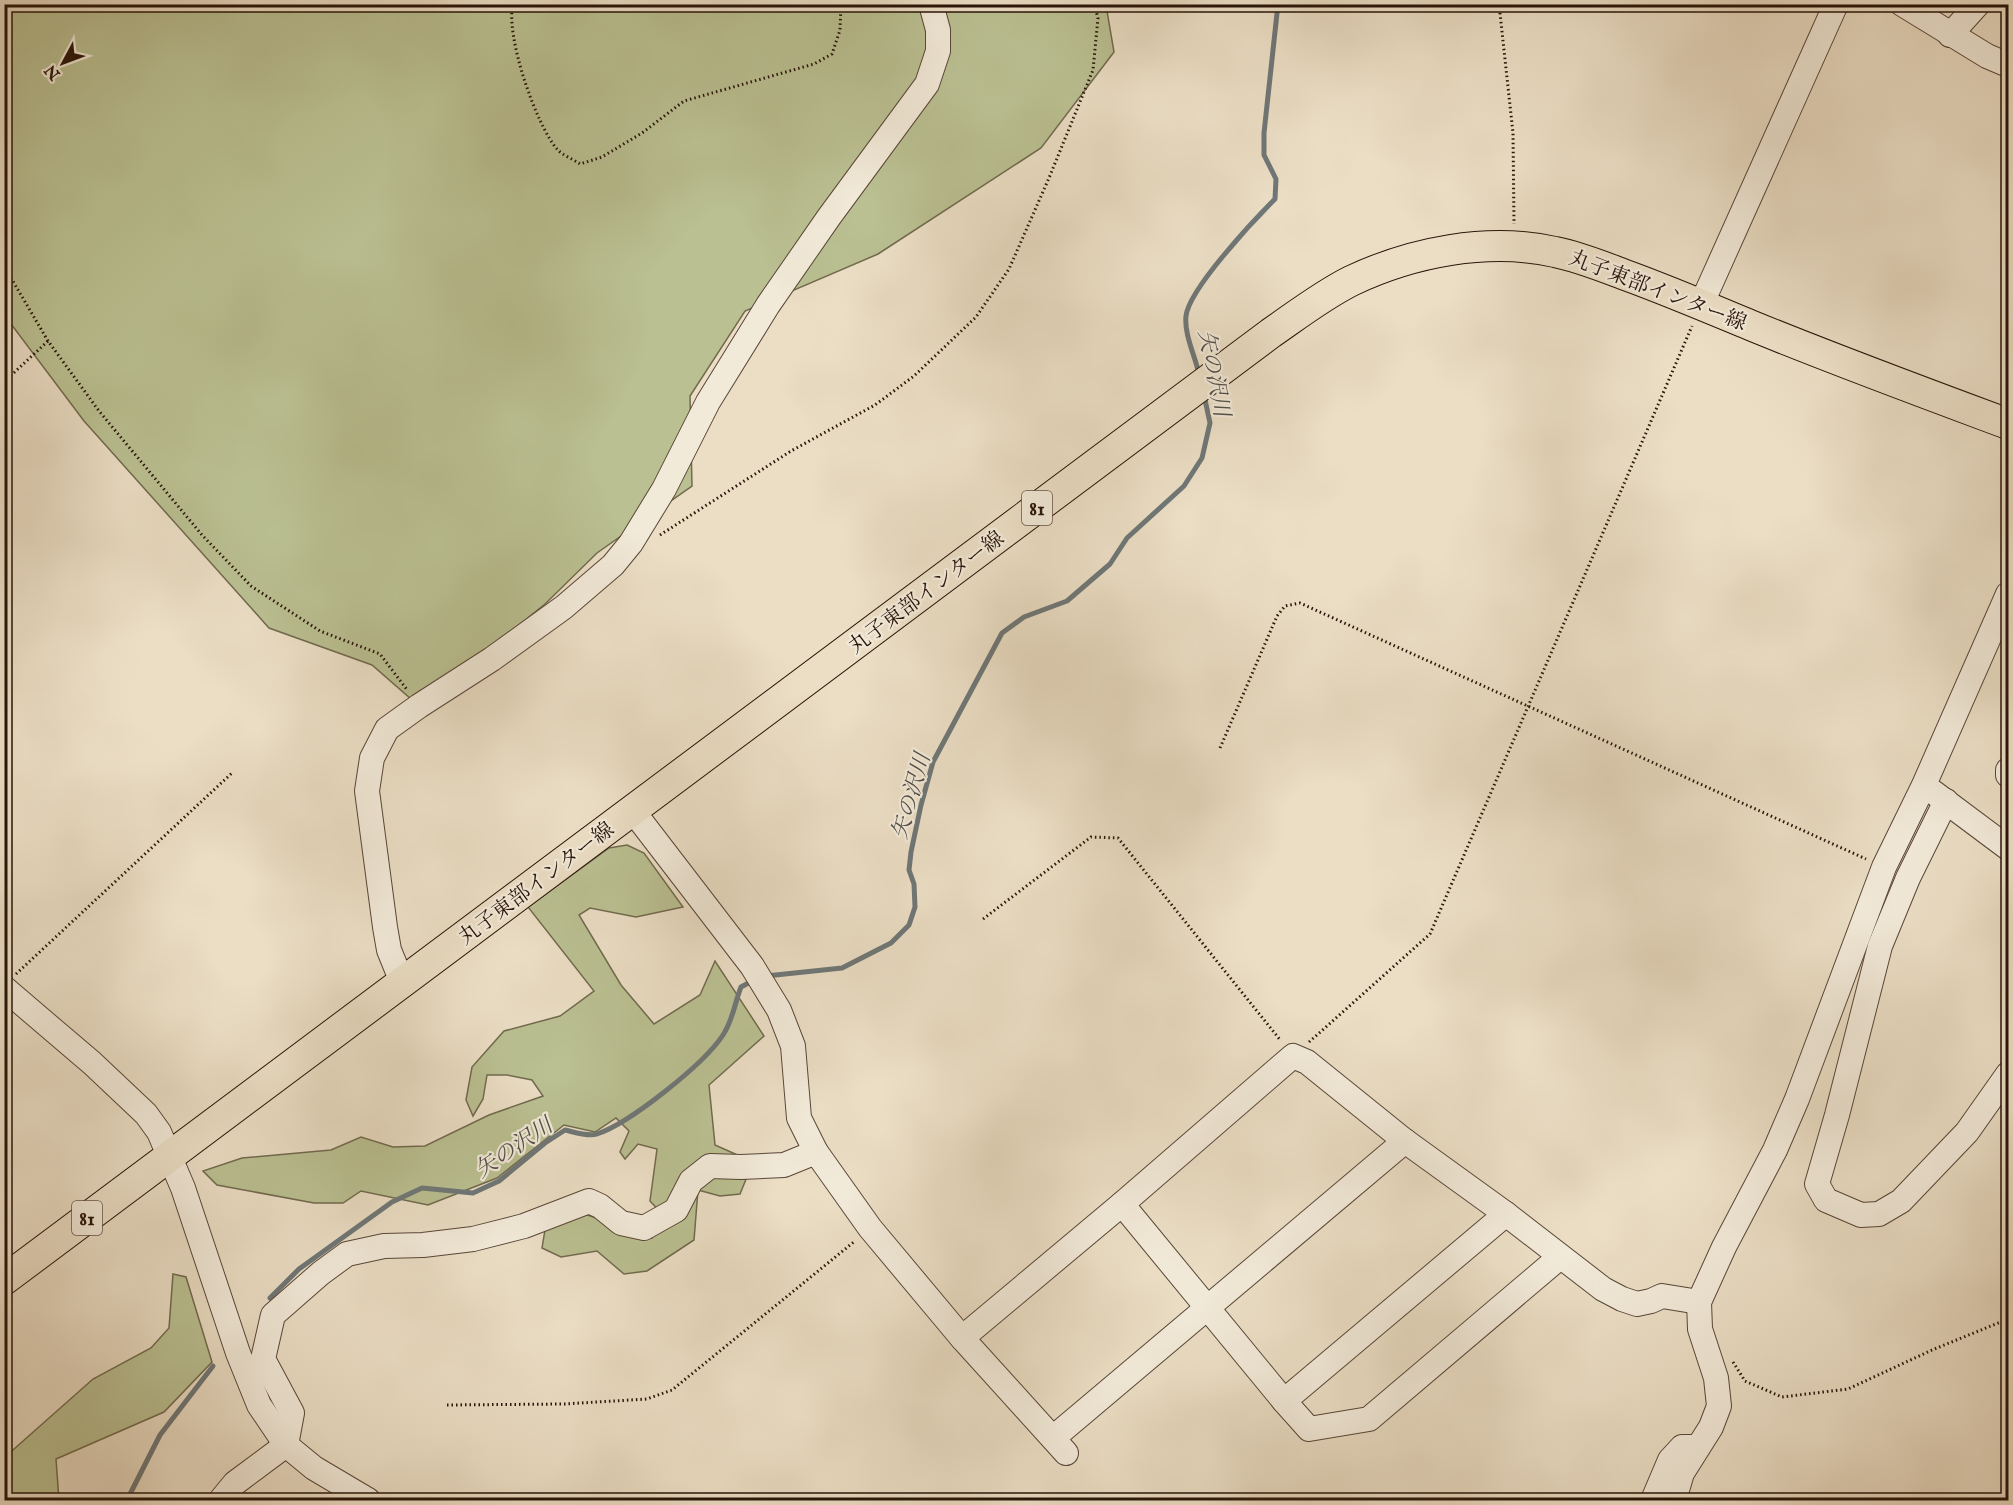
<svg xmlns="http://www.w3.org/2000/svg" width="2013" height="1505" font-family="'IM FELL English','Noto Serif JP',serif">
<style>
.green{fill:#bac092;stroke:#716a4e;stroke-width:1.5}
.lines{fill:none;stroke-linecap:round;stroke-linejoin:round}
.stream{stroke:#6f7777;stroke-width:5}
.minor-casing{stroke:#594638;stroke-width:26}
.major-casing{stroke:#281409;stroke-width:32}
.path{stroke:#281409;stroke-width:3;stroke-dasharray:1.5 3;stroke-linecap:butt}
.minor{stroke:#f2ead9;stroke-width:24}
.major{stroke:#ebdec5;stroke-width:30}
.labels{text-anchor:middle;stroke-width:4.5;stroke-linejoin:round;paint-order:stroke}
.shield{fill:#f2ead9;stroke:#655447;stroke-width:1.5}
.shield-label{font-size:20px;font-weight:bold;fill:#281409}
.street-label{font-size:21px;fill:#281409;stroke:#f2ead9}
.water-label{font-size:22px;font-style:italic;fill:#514e49;stroke:#f2ead9}
</style>
<rect width="100%" height="100%" fill="#ebdec5"/>
<filter id="stains"><feTurbulence type="fractalNoise" baseFrequency=".00333" numOctaves="4"/><feColorMatrix values="0 0 0 0 .2 0 0 0 0 .09 0 0 0 0 .02 0 0 0 .5 -.17"/></filter>
<radialGradient id="worn" r=".72"><stop offset=".6" stop-color="#630" stop-opacity="0"/><stop offset="1" stop-color="#630" stop-opacity=".3"/></radialGradient>
<!-- green -->
<g class="green">
<polygon points="5,5 1106,5 1114,52 1041,148 878,254 745,311 690,396 692,486 597,553 545,604 419,706 372,665 269,628 84,421 5,316"/>
<polygon points="627,845 644,853 683,907 636,917 590,908 579,915 621,985 654,1024 700,995 715,961 764,1036 709,1085 715,1145 753,1162 740,1194 720,1196 698,1190 694,1240 647,1271 624,1274 597,1251 561,1257 542,1248 545,1230 582,1213 652,1238 663,1215 650,1201 657,1149 638,1144 625,1159 620,1152 629,1131 616,1118 595,1132 564,1125 497,1178 428,1205 361,1191 343,1203 314,1203 217,1185 203,1171 242,1158 331,1150 361,1137 393,1147 425,1146 489,1115 543,1096 532,1080 507,1075 487,1075 483,1099 473,1116 466,1100 472,1067 504,1031 560,1016 594,991 528,907 609,848"/>
<polygon points="173,1274 186,1277 212,1362 164,1412 56,1459 59,1500 5,1500 5,1457 93,1379 151,1348 169,1328"/>
</g>
<g class="lines">
<!-- stream -->
<g class="stream">
<path d="M1199,374C1195,356 1184,334 1186,316C1189,289 1254,220 1275,199L1276,179L1264,155V133L1278,4"/>
<polyline points="766,976 842,968 891,943 909,925 915,907 914,884 909,870 911,852 921,805 933,762 1002,633 1024,617 1067,601 1110,564 1127,538 1184,486 1202,458 1210,423 1204,395"/>
<path d="M270,1298L299,1269L392,1202L422,1188L473,1193L499,1181L545,1143L565,1130C574,1132 588,1137 597,1134C630,1123 704,1064 723,1035C733,1020 735,1002 741,987L754,980"/>
<polyline points="127,1500 160,1435 213,1366"/>
</g>
<!-- minor casing -->
<g class="minor-casing">
<g id="minor">
<polyline points="1902,4 1987,56 2008,65"/>
<polyline points="1950,35 1978,4"/>
<polyline points="1701,305 1836,4"/>
<polyline points="2008,770 2008,775"/>
<polyline points="1933,792 2008,848"/>
<polyline points="1946,801 1908,878 1880,946 1837,1115 1817,1184 1826,1200 1861,1215 1879,1214 1901,1201 1967,1132 2008,1074"/>
<polyline points="633,811 752,966 779,1010 793,1046 799,1118 816,1152"/>
<polyline points="402,982 389,950 385,927 367,791 372,758 387,729 419,706 492,659 564,607 613,565 631,543 664,489 708,402 768,305 829,217 927,84 938,51 938,30 931,4"/>
<polyline points="4,988 92,1063 146,1114 159,1132 183,1188 238,1353 259,1405 286,1445 314,1468 368,1500"/>
<polyline points="1122,1204 1284,1401"/>
<polyline points="1506,1214 1284,1401 1309,1429 1369,1419 1560,1257"/>
<polyline points="962,1338 1122,1204 1293,1056 1307,1062 1405,1141 1506,1214 1603,1289 1622,1299 1637,1304 1651,1301 1662,1296 1699,1302"/>
<polyline points="1053,1438 1405,1141"/>
<polyline points="221,1500 235,1483 286,1445 292,1413 263,1359 273,1315 321,1273 347,1254 384,1246 423,1245 473,1239 524,1226 589,1201 600,1206 621,1223 644,1228 676,1210 691,1181 710,1166 741,1167 784,1165 816,1152 870,1228 962,1338 1066,1453"/>
<polyline points="1653,1500 1670,1460 1682,1447 1696,1447"/>
<polyline points="1674,1500 1682,1473 1711,1427 1719,1406 1716,1378 1700,1329 1699,1302 1724,1247 1775,1150 1797,1099 1884,867 1924,785 2008,594"/>
</g>
</g>
<!-- major casing -->
<g class="major-casing">
<path id="major" d="M4,1280L1271,333C1297,315 1323,295 1351,281C1412,252 1488,237 1555,252C1580,257 1604,267 1628,276C1669,291 1709,308 1750,325C1835,360 1922,392 2008,424"/>
</g>
<!-- path -->
<g class="path">
<path d="M513,4C505,35 536,125 557,149C562,155 573,159 580,164L602,157L642,133L684,101L814,64L832,54L840,30L841,4"/>
<polyline points="1499,4 1513,133 1514,224"/>
<polyline points="4,266 48,341 99,411 202,535 251,586 320,631 380,654 408,691"/>
<polyline points="4,382 48,341"/>
<polyline points="660,535 791,451 875,405 914,376 976,317 1009,269 1049,178 1093,70 1098,18 1094,4"/>
<polyline points="1220,748 1277,616 1285,606 1300,603 1866,859"/>
<polyline points="983,919 1091,837 1118,838 1281,1041"/>
<polyline points="16,974 232,773"/>
<polyline points="1309,1042 1430,934 1692,326"/>
<polyline points="1733,1362 1745,1381 1782,1397 1848,1389 1932,1350 2008,1319"/>
<polyline points="447,1405 564,1404 647,1399 672,1390 855,1241"/>
</g>
<!-- minor -->
<use href="#minor" class="minor"/>
<!-- major -->
<use href="#major" class="major"/>
</g>
<g class="labels">
<!-- shield labels -->
<g class="shield">
<rect x="1022" y="491" width="30" height="34" rx="4.5"/>
<rect x="72" y="1201" width="30" height="34" rx="4.5"/>
</g>
<g class="shield-label">
<text x="1037" y="515">81</text>
<text x="87" y="1225">81</text>
</g>
<!-- street labels -->
<g class="street-label">
<text transform="translate(1658 290) rotate(21)" y="7">丸子東部インター線</text>
<text transform="translate(926 592) rotate(-37)" y="7">丸子東部インター線</text>
<text transform="translate(536 883) rotate(-37)" y="7">丸子東部インター線</text>
</g>
<!-- water labels -->
<g class="water-label">
<text transform="translate(1215 373) rotate(79)" y="8">矢の沢川</text>
<text transform="translate(910 796) rotate(-74)" y="8">矢の沢川</text>
<text transform="translate(513 1147) rotate(-34)" y="8">矢の沢川</text>
</g>
</g>
<!-- margin -->
<rect width="2013" height="1505" fill="none" stroke="#ebdec5" stroke-width="24"/>
<rect x="6" y="6" width="2001" height="1493" fill="none" stroke="#281409" stroke-width="3"/>
<rect x="12" y="12" width="1989" height="1481" fill="none" stroke="#281409" stroke-width="1.5"/>
<!-- north arrow -->
<g transform="translate(63 63) rotate(229)" stroke="#f2ead9" stroke-width="4.5" paint-order="stroke">
<path d="M0-4.5L10 22L0 15L-10 22Z" fill="#281409"/>
<text y="-9" font-size="16" font-weight="bold" text-anchor="middle" fill="#281409">N</text>
</g>
<rect width="100%" height="100%" filter="url(#stains)"/>
<rect width="100%" height="100%" fill="url(#worn)"/>
</svg>
